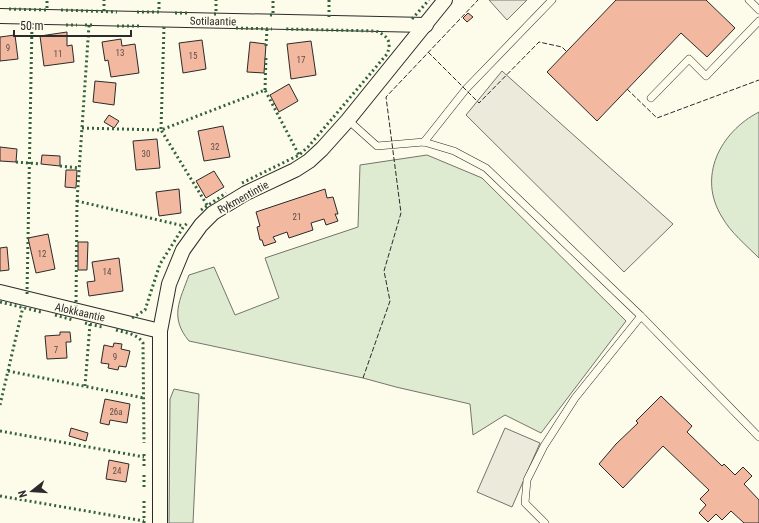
<svg xmlns="http://www.w3.org/2000/svg" width="759" height="523" font-family="'Roboto Condensed',sans-serif">
<style>
.green{fill:#deebd1;stroke:#74746e}
.parking{fill:#eceadb;stroke:#74746e}
.building{fill:#f2b8a0;stroke:#2b2b2b}
.lines{fill:none;stroke-linecap:round;stroke-linejoin:round}
.lane-casing{stroke:#2b2b2b;stroke-width:8}
.street-casing{stroke:#2b2b2b;stroke-width:16}
.lane{stroke:#fdfbea;stroke-width:7}
.street{stroke:#fdfbea;stroke-width:14}
.hedge{stroke:#34623c;stroke-width:3;stroke-dasharray:2 3;stroke-linecap:butt}
.fence{stroke:#2b2b2b;stroke-width:1;stroke-dasharray:5 2;stroke-linecap:butt}
.labels{text-anchor:middle;stroke-width:3;stroke-linejoin:round;paint-order:stroke}
.number-label{font-size:9px;fill:#5d4e48}
.street-label{font-size:11px;fill:#2b2b2b;stroke:#fdfbea}
</style>
<rect width="100%" height="100%" fill="#fdfbea"/>
<!-- green -->
<g class="green">
<path d="M759,112V258C746,245 731,233 722,217C697,177 720,132 759,112Z"/>
<path d="M427,155L482,178L626,321L541,433L505,415L473,435L470,404L396,387L363,378L189,341C169,317 180,300 189,275L214,267L235,315L279,298L265,258L358,227L360,165Z"/>
<polygon points="174,389 199,394 193,523 169,523 170,399"/>
</g>
<!-- parking -->
<g class="parking">
<polygon points="489,0 527,0 507,20"/>
<polygon points="502,71 673,224 624,272 466,115"/>
<polygon points="505,428 540,443 512,507 477,492"/>
</g>
<!-- building -->
<g class="building">
<polygon points="616,0 706,0 735,28 707,57 681,33 597,121 547,72"/>
<polygon points="468,13 473,17 467,22 463,18"/>
<polygon points="67,32 67,46 72,45 74,62 44,66 40,36"/>
<polygon points="15,35 18,59 0,61 0,37"/>
<polygon points="121,39 122,46 135,44 139,73 111,77 108,60 105,61 102,42"/>
<polygon points="202,40 206,69 183,73 179,43"/>
<polygon points="311,41 316,75 291,79 287,44"/>
<polygon points="250,42 266,44 264,73 247,72"/>
<polygon points="95,81 116,83 114,105 93,102"/>
<polygon points="289,84 298,101 279,112 270,95"/>
<polygon points="109,115 119,121 114,128 104,122"/>
<polygon points="223,126 230,157 204,161 198,131"/>
<polygon points="157,139 160,168 136,170 133,141"/>
<polygon points="0,147 17,149 16,162 0,161"/>
<polygon points="42,155 60,156 60,166 41,164"/>
<polygon points="66,170 77,170 76,188 65,187"/>
<polygon points="214,171 224,187 206,198 196,181"/>
<polygon points="179,189 181,213 159,216 156,192"/>
<polygon points="325,189 327,198 333,197 338,214 335,214 338,221 326,225 324,219 311,223 313,230 289,238 287,232 273,237 276,242 264,246 262,240 260,240 257,227 260,226 256,212"/>
<polygon points="48,234 55,269 36,273 28,238"/>
<polygon points="78,242 88,242 87,270 78,270"/>
<polygon points="7,247 9,270 0,271 0,248"/>
<polygon points="119,258 123,291 89,296 87,282 95,281 92,262"/>
<polygon points="60,332 70,332 71,342 66,342 67,358 47,359 45,336 60,335"/>
<polygon points="114,343 122,344 121,349 130,351 126,367 119,366 118,370 108,368 109,364 101,363 104,345 113,347"/>
<polygon points="661,396 692,426 687,432 722,466 724,464 735,475 743,467 752,476 744,484 759,500 759,523 744,523 731,511 722,520 716,514 708,522 699,513 706,505 700,499 709,490 663,446 623,488 599,464 616,444 638,423 636,421"/>
<polygon points="105,399 130,404 127,423 110,420 109,425 100,423"/>
<polygon points="71,428 88,433 86,441 69,436"/>
<polygon points="109,460 129,464 126,482 106,479"/>
</g>
<g class="lines">
<!-- lane casing -->
<g class="lane-casing">
<g id="lane">
<polyline points="749,0 759,10"/>
<polyline points="651,98 689,59 706,76 759,21"/>
<polyline points="348,120 377,146 424,142 454,151 486,168 641,316 759,437"/>
<polyline points="424,142 466,89 552,0"/>
<polyline points="545,523 525,503 527,480 544,446 575,398 641,316"/>
</g>
</g>
<!-- street casing -->
<g class="street-casing">
<g id="street">
<polyline points="0,16 426,25"/>
<polyline points="0,292 160,331"/>
<polyline points="160,523 160,331 169,284 183,250 201,225 213,213 246,193 295,170 309,161 322,149 348,120 445,0"/>
</g>
</g>
<!-- lane -->
<use href="#lane" class="lane"/>
<!-- street -->
<use href="#street" class="street"/>
<!-- hedge -->
<g class="hedge">
<polyline points="329,0 329,17 332,17"/>
<polyline points="9,9 47,10 47,0"/>
<polyline points="61,10 117,12"/>
<polyline points="104,11 104,0"/>
<polyline points="137,12 159,12 159,0"/>
<polyline points="175,13 188,13"/>
<polyline points="214,14 216,14 216,0"/>
<polyline points="270,15 273,15 273,0"/>
<polyline points="412,19 429,0"/>
<polyline points="66,25 77,25"/>
<polyline points="85,25 93,25"/>
<polyline points="117,26 142,26"/>
<polyline points="236,28 272,29"/>
<polyline points="266,46 267,29"/>
<polyline points="265,90 266,56"/>
<polyline points="82,128 161,130 164,26 162,26"/>
<polyline points="16,162 41,164"/>
<polyline points="60,166 79,168"/>
<path d="M242,183L299,155L308,147L387,54C392,42 388,36 376,31L285,29"/>
<polyline points="77,201 184,226"/>
<polyline points="207,205 161,130 265,90 299,155"/>
<polyline points="201,210 226,193"/>
<polyline points="27,294 32,23"/>
<polyline points="0,302 41,312"/>
<polyline points="76,307 77,201 89,25"/>
<polyline points="55,315 73,320"/>
<polyline points="132,318 145,310 160,264 184,226 189,222"/>
<polyline points="85,323 102,327"/>
<path d="M116,330C126,333 138,334 143,343L144,443"/>
<polyline points="8,371 144,398"/>
<polyline points="85,386 90,324"/>
<polyline points="0,405 23,307"/>
<polyline points="0,431 144,457"/>
<polyline points="144,466 144,452"/>
<polyline points="144,475 144,490"/>
<polyline points="0,496 144,521"/>
<polyline points="144,523 144,499"/>
</g>
<!-- fence -->
<g class="fence">
<polyline points="428,52 479,103 539,42 562,47 567,52"/>
<polyline points="627,89 657,118 759,80"/>
<polyline points="363,378 390,301 384,271 401,213 386,97 478,0"/>
</g>
</g>
<g class="labels">
<!-- number labels -->
<g class="number-label">
<text x="8" y="51">9</text>
<text x="120" y="56">13</text>
<text x="58" y="57">11</text>
<text x="193" y="59">15</text>
<text x="301" y="63">17</text>
<text x="215" y="150">32</text>
<text x="146" y="157">30</text>
<text x="297" y="220">21</text>
<text x="42" y="257">12</text>
<text x="107" y="275">14</text>
<text x="56" y="353">7</text>
<text x="115" y="360">9</text>
<text x="116" y="415">26a</text>
<text x="117" y="474">24</text>
</g>
<!-- street labels -->
<g class="street-label">
<text transform="translate(213 21) rotate(1)" y="4">Sotilaantie</text>
<text transform="translate(243 197) rotate(-29)" y="4">Rykmentintie</text>
<text transform="translate(80 312) rotate(13)" y="4">Alokkaantie</text>
</g>
</g>
<!-- north arrow -->
<g transform="translate(32 491) rotate(253)" stroke="#fdfbea" stroke-width="3" paint-order="stroke">
<path d="M0-3L7 15L0 10L-7 15Z" fill="#2b2b2b"/>
<text y="-6" font-size="11" font-weight="bold" text-anchor="middle" fill="#2b2b2b">N</text>
</g>
<!-- scale -->
<path d="M14 30v6h117v-6" fill="none" stroke="#2b2b2b" stroke-width="2"/>
<text x="20" y="30" font-size="12" fill="#2b2b2b" stroke="#fdfbea" stroke-width="3" paint-order="stroke">50 m</text>
</svg>
